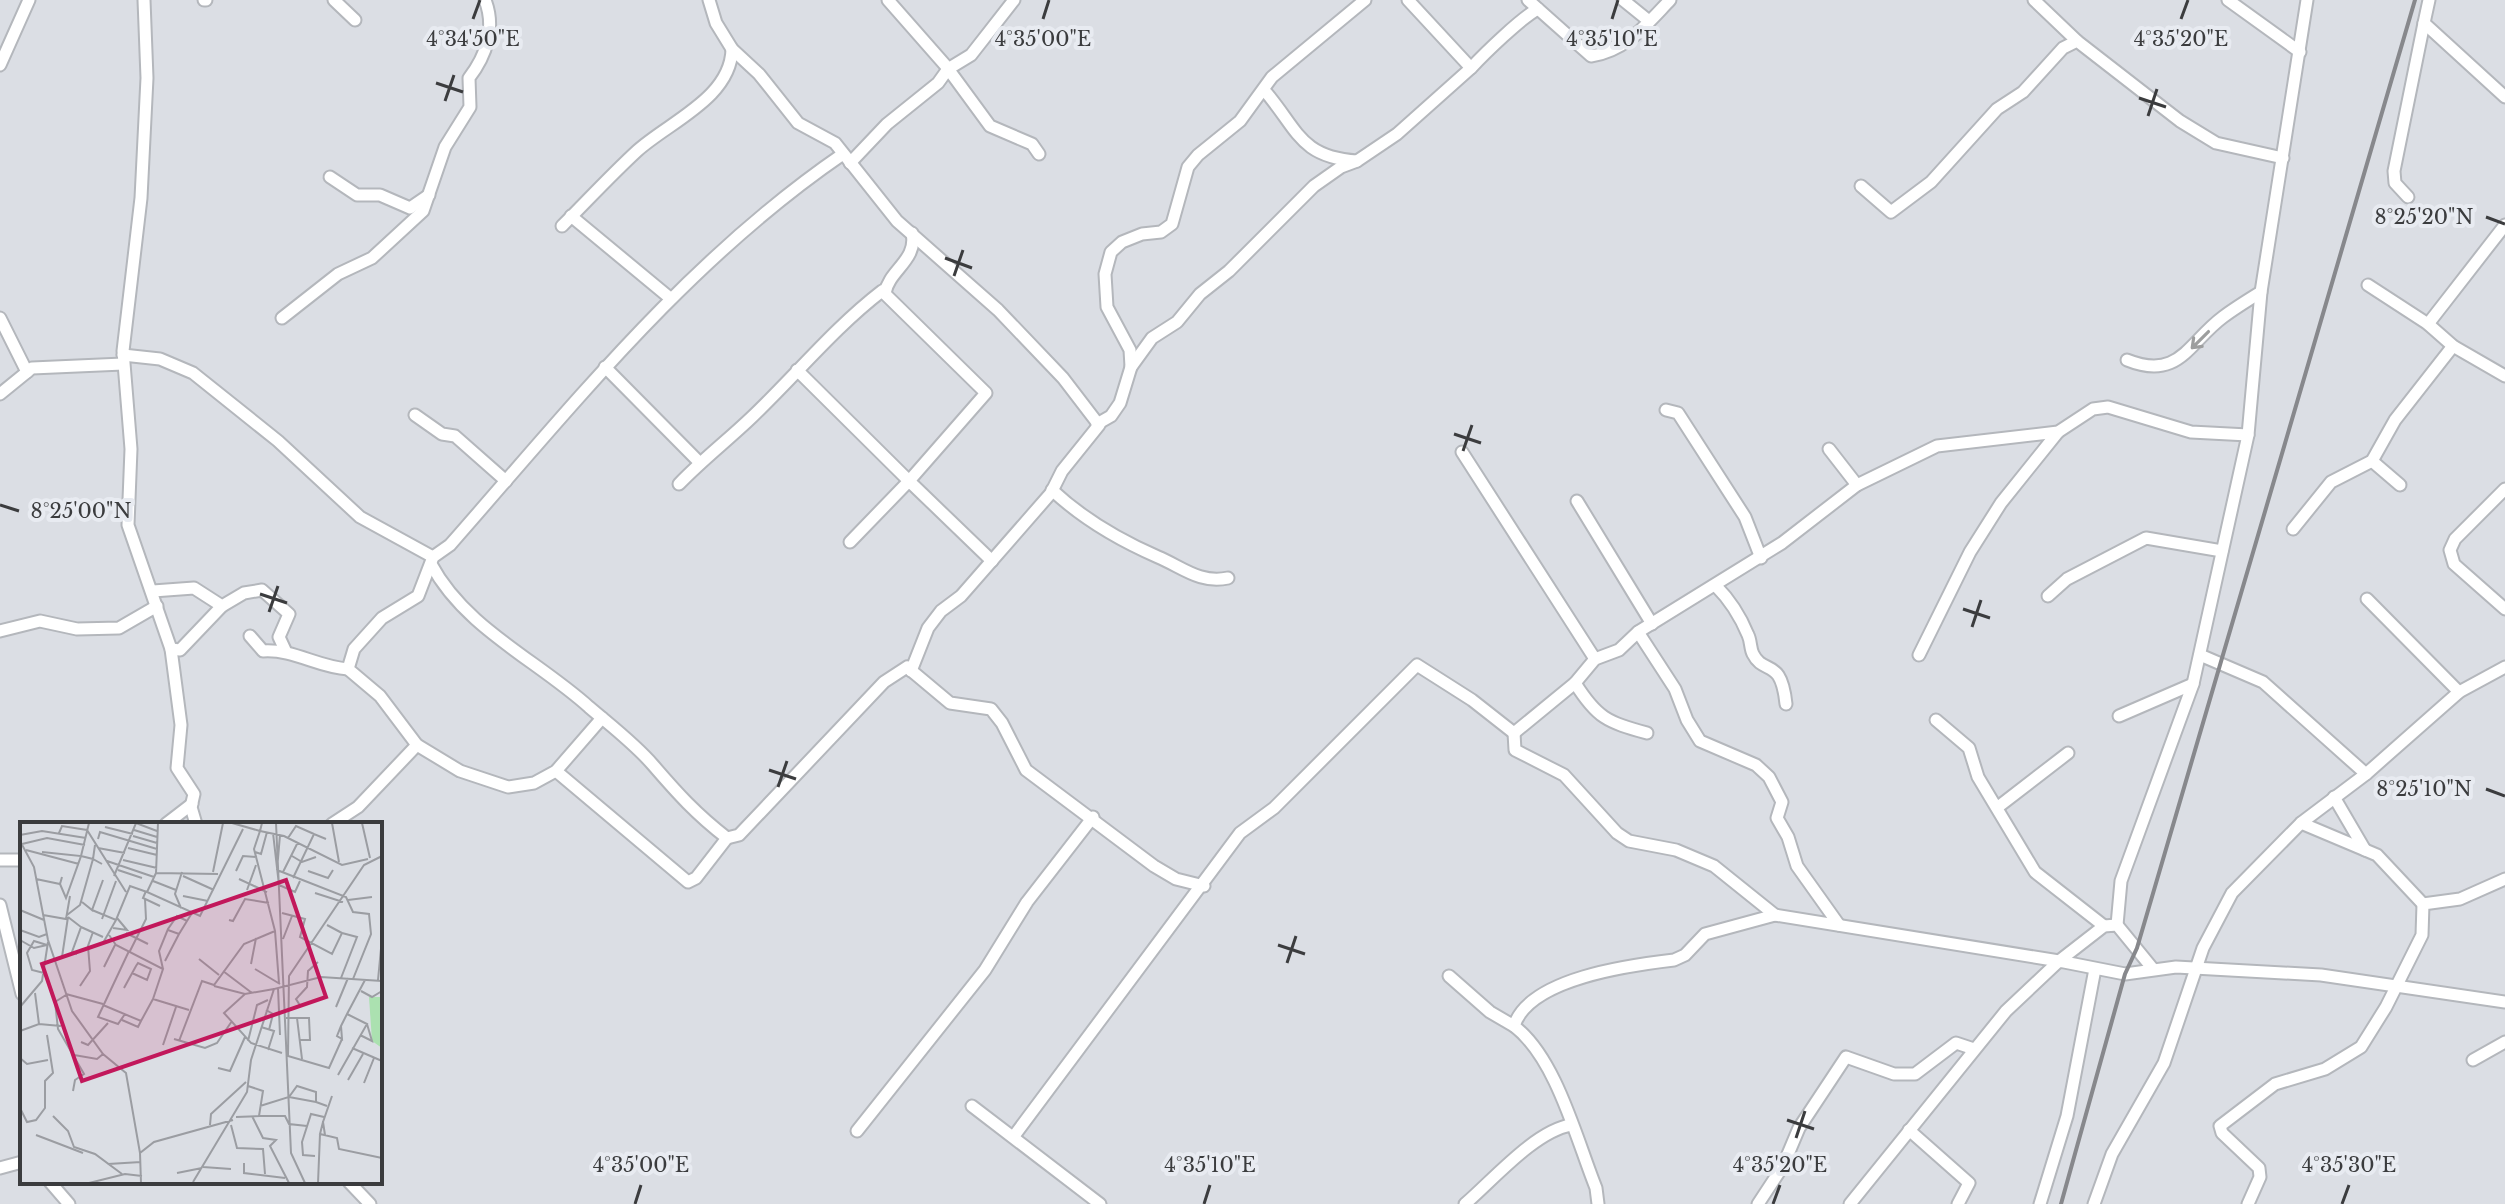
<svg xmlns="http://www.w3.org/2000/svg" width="2505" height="1204" font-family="'Libre Baskerville',serif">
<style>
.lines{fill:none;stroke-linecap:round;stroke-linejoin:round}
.minor-casing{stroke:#b4b7bc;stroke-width:15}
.minor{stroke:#fff;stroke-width:11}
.rail{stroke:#87888c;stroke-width:4}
.oneway{stroke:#9d9e9e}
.ticks{fill:none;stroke:#3b3c3e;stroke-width:3}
.inset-road{fill:none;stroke:#9b9da2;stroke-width:2}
.view{fill:#c2185b;fill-opacity:0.15;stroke:#c2185b;stroke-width:4}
.inset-edge{fill:none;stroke:#3b3c3e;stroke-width:4}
.ticks-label{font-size:20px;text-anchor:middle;fill:#3b3c3e;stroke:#e8ebf1;stroke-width:8;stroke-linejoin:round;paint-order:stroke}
</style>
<rect width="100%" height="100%" fill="#dbdee4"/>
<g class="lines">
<!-- minor casing -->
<g class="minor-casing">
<g id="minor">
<polyline points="144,0 147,78 141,198 123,351 131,449 128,525 171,649 181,725 177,768 194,794 191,807 196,824"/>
<polyline points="204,0 206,0"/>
<polyline points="334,0 355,20"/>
<polyline points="709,0 716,23 732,49 759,74 798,123 835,143 897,221 998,310 1063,378 1099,425 1062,471 1051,493 961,596 941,611 928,628 911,671"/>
<polyline points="888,0 946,66 990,126 1032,144 1039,154"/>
<path d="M1408,0L1471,68C1484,54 1522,17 1538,9"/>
<path d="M1528,0L1591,56C1626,51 1647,24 1670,0"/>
<polyline points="1623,0 1649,21"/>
<polyline points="2034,0 2077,41"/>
<polyline points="2228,0 2300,52"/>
<polyline points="2429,0 2424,23 2505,97"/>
<polyline points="0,65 29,0"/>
<path d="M1264,90C1298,129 1299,157 1357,161L1397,134L1471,68"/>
<polyline points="850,163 887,124 938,83 948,69 971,55 1014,0"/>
<polyline points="330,177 357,195 380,195 410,208 429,195"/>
<polyline points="1861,186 1891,212 1931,182 1997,109 2023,92 2063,48 2077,41 2180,121 2216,143 2283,158"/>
<polyline points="2408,197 2395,183 2394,171 2424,23"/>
<polyline points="571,216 670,298"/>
<path d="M562,226C587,201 611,175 637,151C669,122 731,98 732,49"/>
<polyline points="2368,285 2428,324 2453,346 2505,376"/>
<path d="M885,293C889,270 918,260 912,233"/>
<polyline points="0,318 27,372"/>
<path d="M282,318L338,274L372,258L423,211L445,147L470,107L469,78C486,56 496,28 485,0"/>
<polyline points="2428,324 2505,225"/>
<polyline points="123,355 160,359 193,373 278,441 360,517 433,557"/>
<path d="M2127,360C2179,381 2188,343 2223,317C2235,308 2248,300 2261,292"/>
<polyline points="605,367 700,463"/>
<polyline points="1131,367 1152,338 1177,322 1200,294 1229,271 1314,186 1341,167 1357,161"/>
<polyline points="0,394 32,368 123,364"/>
<polyline points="1666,410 1678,413 1745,517 1761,558"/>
<polyline points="415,415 442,434 455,436 506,481"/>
<polyline points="1097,424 1111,416 1120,403 1131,367 1130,350 1107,307 1105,274 1111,252 1122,242 1142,234 1161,232 1172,224 1188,167 1198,155 1240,121 1272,77 1365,0"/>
<polyline points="1829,449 1857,485"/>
<polyline points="1462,452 1595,659"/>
<polyline points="2372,461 2400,485"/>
<path d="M679,484C702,460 728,440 752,417C796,375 834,328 882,291L986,393L909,481L797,370"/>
<polyline points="2505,489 2455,539 2450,550 2454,564 2505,609"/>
<path d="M1052,490C1084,520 1119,540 1158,557C1182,567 1200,584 1228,578"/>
<polyline points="1577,501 1652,624"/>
<polyline points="2293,529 2331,482 2372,461 2395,420 2453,346"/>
<polyline points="850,542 909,481 992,561"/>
<path d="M431,564C465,628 537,660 589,707C610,725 635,744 653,765C678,794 696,814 727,838L739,835L884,682L907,667L950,703L991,709L1002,723L1026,770L1154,866L1176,879L1204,886"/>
<path d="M1716,586C1730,600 1741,618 1748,635C1751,641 1750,648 1753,654C1764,676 1781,656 1786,704"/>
<polyline points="153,591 194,588 222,606 244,593 262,590 289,614 279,637 285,650"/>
<polyline points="2048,596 2067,579 2146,538 2222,551"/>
<polyline points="2367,599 2459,692"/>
<polyline points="0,631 40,621 77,629 119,628 157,606"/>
<polyline points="1638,632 1675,689 1687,720 1700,741 1756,765 1769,777 1782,802 1777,818 1788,837 1797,866 1839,925"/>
<path d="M250,636L263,651C294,649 317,667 348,669"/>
<polyline points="171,649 180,650 222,606"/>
<polyline points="1919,655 1970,552 2001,503 2058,432"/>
<polyline points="2200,655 2263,682 2366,774"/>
<path d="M1575,683C1597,718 1607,722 1647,733"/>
<polyline points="2119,716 2193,684"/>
<path d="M602,718L556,771L534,783L508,787L460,771L417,745L380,696L348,669L354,649L382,618L418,596L433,557L450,545C573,405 688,260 843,154"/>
<polyline points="1936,720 1969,748 1978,777 2035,872 2104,926"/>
<polyline points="1514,733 1515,750 1564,775 1617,833 1629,841 1676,850 1714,866 1775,915 2059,961 2104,926 2117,925 2153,969"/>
<polyline points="556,771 688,882 696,878 727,838"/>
<polyline points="2334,797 2365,850"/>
<polyline points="1998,807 2068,753"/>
<polyline points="2301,823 2377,855 2423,904"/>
<polyline points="166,824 192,804"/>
<polyline points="332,824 358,807 417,745"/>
<polyline points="0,860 22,860"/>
<polyline points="0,905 22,994"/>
<polyline points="2117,925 2121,881 2193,684 2248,435 2261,292 2307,0"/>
<polyline points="1449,976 1490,1012 1514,1026"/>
<polyline points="2473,1060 2505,1042"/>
<polyline points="972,1106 1100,1204"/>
<polyline points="1909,1130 1969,1183 1958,1204"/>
<polyline points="857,1131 985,970 1027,902 1093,817"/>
<polyline points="1014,1136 1240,833 1274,808 1417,665 1472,700 1514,733 1575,683 1595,659 1619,650 1638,632 1782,543 1857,485 1937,446 2058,432 2093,409 2108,407 2191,432 2248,435"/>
<polyline points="0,1168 22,1162"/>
<polyline points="50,1182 69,1204"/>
<polyline points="349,1182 370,1204"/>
<path d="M1465,1204C1493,1180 1535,1131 1571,1125"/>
<path d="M1598,1204L1596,1188C1576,1138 1556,1058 1514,1026C1529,978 1631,965 1674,960L1685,955L1705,934L1775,915"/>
<polyline points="1758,1204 1783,1166 1799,1128 1846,1057 1894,1074 1915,1074 1956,1043 1974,1049"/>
<polyline points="1850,1204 2006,1011 2059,961 2125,974 2176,967 2321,975 2505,1002"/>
<polyline points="2040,1204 2067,1116 2095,969"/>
<polyline points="2094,1204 2112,1154 2164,1063 2203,948 2232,893 2301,823 2366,774 2459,692 2505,667"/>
<polyline points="2248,1204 2260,1177 2259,1168 2222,1133 2220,1126 2275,1084 2325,1069 2361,1047 2386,1007 2422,935 2423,904 2460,899 2505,879"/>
</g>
</g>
<!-- minor -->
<use href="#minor" class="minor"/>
<!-- rail -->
<polyline class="rail" points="2061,1204 2125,974 2137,948 2415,0"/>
</g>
<!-- one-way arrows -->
<defs><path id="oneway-shaft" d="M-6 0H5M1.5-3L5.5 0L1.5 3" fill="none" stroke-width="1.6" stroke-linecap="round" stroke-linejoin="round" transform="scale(2)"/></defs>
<use class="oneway" href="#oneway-shaft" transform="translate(2200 340) rotate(135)"/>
<!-- ticks -->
<path class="ticks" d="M473,19L480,0M1043,19L1049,0M1612,19L1618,0M2181,19L2188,0M436,83L463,92M2139,98L2166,107M445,101L454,75M2148,116L2157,89M2486,217L2505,224M945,258L972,268M954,276L963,250M1454,434L1481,443M1463,451L1472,425M0,505L19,511M260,594L287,603M1963,609L1990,618M269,612L278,586M1972,627L1981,600M769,770L796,779M778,787L787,761M2486,789L2505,796M1278,945L1305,954M1287,963L1296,936M1787,1120L1814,1129M1796,1138L1805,1111M635,1204L641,1185M1204,1204L1210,1185M1773,1204L1780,1185M2342,1204L2349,1185"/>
<!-- overview -->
<g transform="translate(20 822)">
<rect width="362" height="362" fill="#dbdee4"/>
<path d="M349,175H362V226L352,219Z" fill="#abe1b0"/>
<path class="inset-road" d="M138,1L136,51L198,52M212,1L240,9L234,27L255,109L259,161M242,1L240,9L264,14L322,43L348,37M256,1L271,331L285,361M312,1L319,40M342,1L350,36M85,5L113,12M114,8L137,15M39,11L42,4L67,8L106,70M253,11L259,63L275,70L280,59M0,13L22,9L66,16M113,14L137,21M268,16L276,4L294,12M78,17L80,10L137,27M0,19L14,45L28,118L52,189L83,232L106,251L120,331M2,22L27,16L65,23M75,23L73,37L82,42M78,26L105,31M108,26L137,33M6,28L59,42M22,30L61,34L46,76L40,62M235,30L241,32L247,10M272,34L282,40L296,35M103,38L137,46M87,39L134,55M98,48L122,56M257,48L326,75L333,90L349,92L351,112L333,157M257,48L260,13M216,49L223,34L237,35M288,49L308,56L313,48M193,50L203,1M263,50L278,20M136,51L127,70L180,94L223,7M94,54L116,1L137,9M163,54L194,68M273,56L294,12L306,17M16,57L40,62L42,55M219,57L247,70M133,59L156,68M227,68L236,43M126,69L123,76L140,84M295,71L323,80M163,74L188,79M328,78L352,75M62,80L72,88L83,58M161,86L155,72L162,50M0,88L24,98M72,88L96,98L110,64L127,70M262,91L285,97L280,115L312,132L322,111L307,103M23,93L46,97L50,74M47,93L60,83L73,37L61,34L69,1M48,95L61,105L52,130L57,132M82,97L96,59M209,98L213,99L225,77L249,81M61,105L83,115M93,106L107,108L97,96M0,108L19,115L27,112M148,108L159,112L167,99M106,111L128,122M89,113L96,123L143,147L133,177M263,117L272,94M0,118L14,126L27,123M83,121L96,98M110,129L126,97L125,77M179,137L199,153M36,138L42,135L48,95M145,139L159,112M231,142L236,116M84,145L95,123M143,147L139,129L148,107L157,94L167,99L172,91M235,147L260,162M203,149L232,171M24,151L12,148L7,131L14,119L27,123M321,156L337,115L322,111M358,158L362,116M60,164L70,149L68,124L73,110M194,164L225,172L254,167M104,166L116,144L118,141L131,147L127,158L112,151M258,166L260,213M341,169L352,175L362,169M15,171L19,202M46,172L83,182M225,172L204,191L231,221L262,231M46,173L35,180L38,207L64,252L55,258L53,269M83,183L121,199L133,177L169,188M0,185L22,159L28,120M281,185L276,177L287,165L288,149L298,140M316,185L328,156M246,188L253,192L249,208M105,192L98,202L78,195L109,129M266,196H289L290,218H279M277,196L282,237M102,198L118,205L121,199M321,204L322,217L317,214L321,204L327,192L345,158M241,205L254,209L248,228M0,209L19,202L41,204M340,213L352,219L347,202M154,217L185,226L197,221L212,199M322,217L309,246L268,234L269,154L344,43L362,34M159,219L182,159L194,163L224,122L255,109M228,219L237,183L248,178M61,220L68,223L88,201M143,223L156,185M332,226L362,239M54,233L77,237L83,232M0,236L7,242L28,238M198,246L210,249L225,215M318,253L347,202L327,192M328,258L343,232M344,261L354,236M269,275L296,280M240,284L269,275L277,264L296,270V280L307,284M0,286L7,300L16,298L25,286V259L33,251L27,213M33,294L48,309L54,325L75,332L102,352M232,294L243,316L256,318L250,324L269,361M239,294H265L269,302L287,304M216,295L239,294L243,269L228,264M303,300L300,312L317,316L319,327L362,336M190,303L191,292L226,260M211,303L217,326L243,327L245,352M16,313L63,331M305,313L303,300L312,274M295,334L283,333L282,320L291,292L304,295M224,341V351L265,356M88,342L121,340M183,345L211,347M157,351L182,346M173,360L227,270L231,238L254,167L301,155L362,159M69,361L105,352L122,354M121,361L120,331L134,320L213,298M298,361L300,312"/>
<path class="view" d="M266,58L306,175L62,259L22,142Z"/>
<rect width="362" height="362" class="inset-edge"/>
</g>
<g class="ticks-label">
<text x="473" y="46">4°34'50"E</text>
<text x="1043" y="46">4°35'00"E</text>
<text x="1612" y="46">4°35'10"E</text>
<text x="2181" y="46">4°35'20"E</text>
<text x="2424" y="224">8°25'20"N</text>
<text x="81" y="518">8°25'00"N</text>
<text x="2424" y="796">8°25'10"N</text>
<text x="641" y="1172">4°35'00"E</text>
<text x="1210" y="1172">4°35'10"E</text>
<text x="1780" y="1172">4°35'20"E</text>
<text x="2349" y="1172">4°35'30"E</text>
</g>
</svg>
